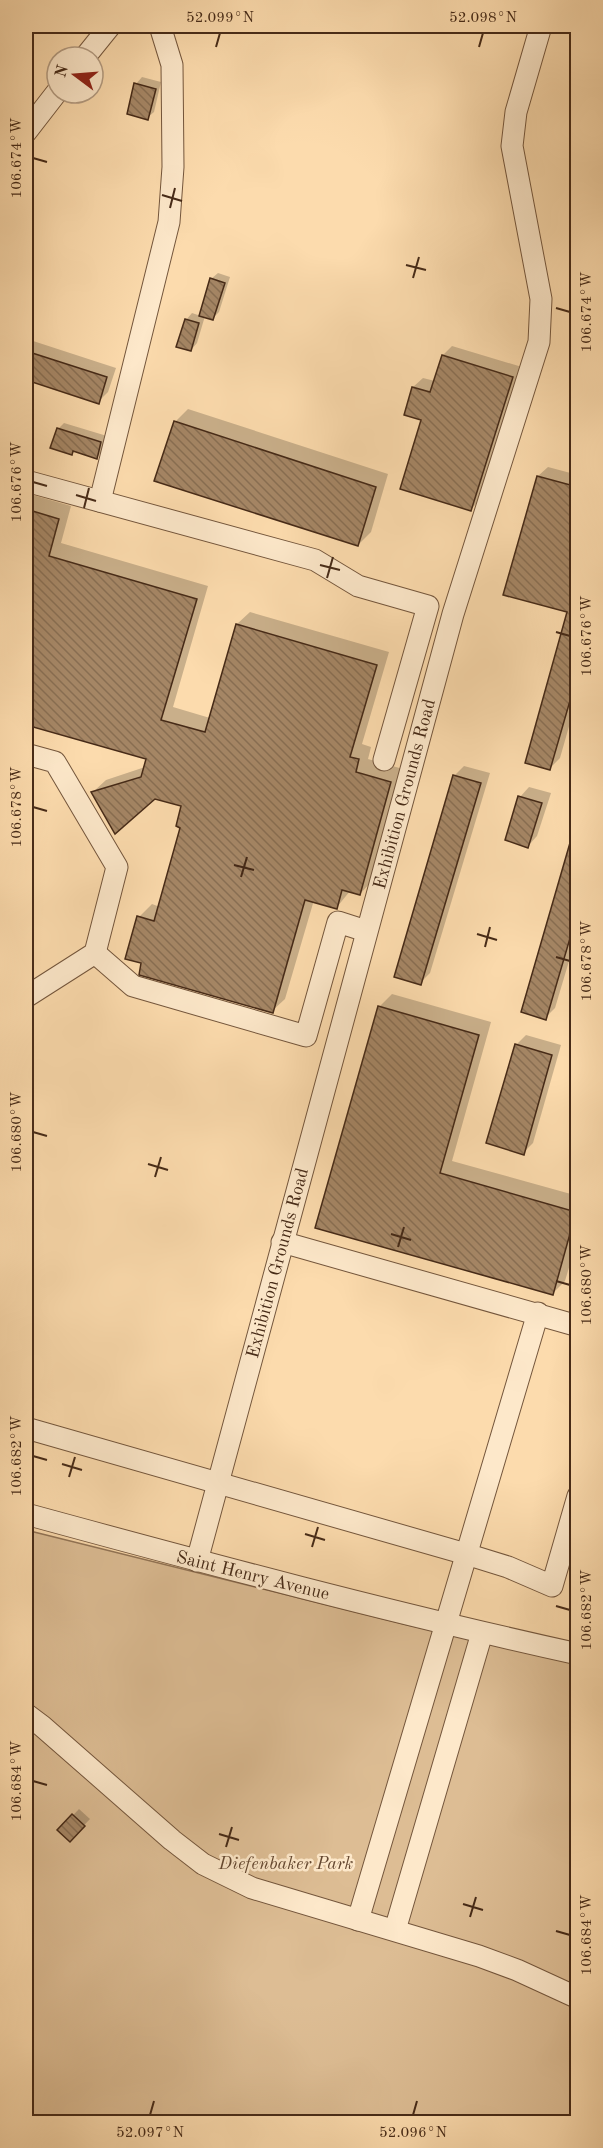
<svg xmlns="http://www.w3.org/2000/svg" width="603" height="2148" font-family="'Old Standard TT',serif">
<style>
.park{fill:#ddbd94;stroke:#927456;stroke-width:1.5}
.shadow{fill:#0003}
.building{fill:url(#building-back-hatch);stroke:#462a17;stroke-width:1.5}
.lines{fill:none;stroke-linecap:round;stroke-linejoin:round}
.minor-casing{stroke:#74563c;stroke-width:23}
.minor{stroke:#fde8ca;stroke-width:21}
.ticks{fill:none;stroke:#462a17;stroke-width:2}
.labels{text-anchor:middle;stroke-width:5;stroke-linejoin:round;paint-order:stroke}
.street-label{font-size:18px;fill:#462a17;stroke:#fde8ca}
.park-label{font-size:18px;font-style:italic;fill:#644730;stroke:#fde8ca}
.neatline{fill:none;stroke:#462a17;stroke-width:2}
.ticks-label{font-size:15px;text-anchor:middle;fill:#462a17}
</style>
<defs>
<pattern id="building-back-hatch" width="6" height="6" patternUnits="userSpaceOnUse" patternTransform="scale(1.5)"><rect width="6" height="6" fill="#a58665"/><path d="M-1 5l2 2M0 0l6 6M5-1l2 2" fill="none" stroke="#886e52"/></pattern>
</defs>
<rect width="100%" height="100%" fill="#fcdbad"/>
<filter id="stains"><feTurbulence type="fractalNoise" baseFrequency=".00333" numOctaves="4"/><feColorMatrix values="0 0 0 0 .2 0 0 0 0 .09 0 0 0 0 .02 0 0 0 .5 -.17"/></filter>
<radialGradient id="worn" r=".72"><stop offset=".6" stop-color="#630" stop-opacity="0"/><stop offset="1" stop-color="#630" stop-opacity=".3"/></radialGradient>
<!-- park -->
<polygon class="park" points="26,1530 408,1625 577,1663 577,2122 26,2122"/>
<!-- shadow -->
<g class="shadow">
<polygon points="142,77 161,82 154,112 147,118 136,84"/>
<polygon points="218,273 230,277 219,312 213,318 205,316 197,343 191,350 186,320 192,313 201,316 211,279"/>
<polygon points="27,339 116,368 108,392 98,402 26,379"/>
<polygon points="452,346 522,367 481,499 471,509 423,419 413,387 423,378 435,381 443,355"/>
<polygon points="188,409 388,474 371,532 358,545 175,422"/>
<polygon points="64,423 107,436 103,451 97,457 74,450 71,453 58,429"/>
<polygon points="548,467 578,475 578,695 560,758 550,768 569,611 538,476"/>
<polygon points="26,493 71,506 61,543 208,586 173,707 210,718 237,624 250,612 389,652 362,744 371,747 368,759 403,769 372,881 360,894 350,891 337,907 314,900 285,999 272,1011 143,962 139,917 152,904 160,907 182,827 182,805 155,797 93,792 106,780 145,767 148,758 26,723"/>
<polygon points="464,766 490,773 430,973 420,983 395,976 455,775"/>
<polygon points="529,787 551,793 537,836 528,846 520,797"/>
<polygon points="578,823 578,931 555,1008 545,1018 523,1011"/>
<polygon points="392,994 491,1022 452,1161 578,1196 578,1237 565,1281 552,1294 316,1227 379,1007"/>
<polygon points="526,1035 561,1045 533,1143 523,1153 516,1045"/>
<polygon points="79,1809 90,1819 70,1840 59,1830"/>
</g>
<!-- building -->
<g class="building">
<polygon points="134,83 156,89 148,120 127,114"/>
<polygon points="210,278 225,283 213,320 199,316"/>
<polygon points="185,319 199,323 191,351 176,347"/>
<polygon points="26,351 107,377 99,404 26,380"/>
<polygon points="442,355 513,377 471,511 400,489 421,420 404,415 412,387 430,392"/>
<polygon points="174,421 376,487 358,546 154,481"/>
<polygon points="57,428 101,442 97,459 73,451 72,455 50,448"/>
<polygon points="537,476 578,487 578,673 550,770 525,763 567,612 503,595"/>
<polygon points="26,509 59,519 49,556 197,599 161,720 205,732 236,624 377,665 350,757 359,759 356,772 391,782 360,895 342,890 337,909 305,900 273,1013 139,975 141,963 125,959 137,916 154,921 180,828 176,826 181,806 155,799 115,834 91,792 141,777 146,759 26,725"/>
<polygon points="453,775 481,783 421,985 394,977"/>
<polygon points="518,796 542,803 528,848 505,840"/>
<polygon points="574,829 578,830 578,911 546,1020 521,1012"/>
<polygon points="378,1006 479,1035 440,1173 576,1212 553,1295 315,1228"/>
<polygon points="515,1044 552,1055 524,1155 486,1143"/>
<polygon points="72,1814 85,1826 70,1842 57,1830"/>
</g>
<g class="lines">
<!-- minor casing -->
<g class="minor-casing">
<g id="minor">
<polyline points="85,57 110,26"/>
<polyline points="26,132 57,92"/>
<polyline points="26,481 315,560 358,586 428,606 384,760"/>
<polyline points="100,501 169,222 173,167 172,65 160,26"/>
<polyline points="26,754 55,762 117,867 95,953 26,997"/>
<polyline points="95,953 133,986 306,1036 338,922 366,931"/>
<polyline points="282,1242 578,1326"/>
<polyline points="26,1428 466,1554 508,1567 552,1586 578,1496"/>
<path d="M26,1514C209,1564 392,1613 578,1654"/>
<polyline points="197,1561 453,614 539,342 541,299 512,146 516,112 541,26"/>
<polyline points="26,1714 42,1726 172,1840 203,1864 252,1888 479,1956 517,1970 578,1998"/>
<polyline points="358,1920 538,1313"/>
<polyline points="395,1930 482,1633"/>
</g>
</g>
<!-- minor -->
<use href="#minor" class="minor"/>
</g>
<!-- ticks -->
<path class="ticks" d="M216,47L220,33M479,47L483,33M33,158L47,162M162,195L182,201M170,208L175,188M406,265L426,270M413,278L419,257M556,308L570,312M33,482L47,486M76,495L96,501M84,508L89,488M320,565L340,570M327,578L333,557M556,632L570,636M33,807L47,811M234,865L254,870M241,877L247,857M477,934L497,940M485,947L490,927M556,957L570,961M33,1132L47,1136M148,1164L168,1170M155,1177L161,1157M391,1234L411,1240M398,1247L404,1227M556,1281L570,1285M33,1456L47,1460M62,1464L82,1470M69,1477L75,1457M305,1534L325,1540M312,1547L318,1527M556,1606L570,1610M33,1781L47,1785M219,1834L239,1840M226,1847L232,1827M463,1904L483,1910M470,1917L476,1897M556,1931L570,1935M150,2115L154,2101M413,2115L417,2101"/>
<g class="labels">
<!-- street labels -->
<g class="street-label">
<text transform="translate(404 794) rotate(-75)" y="6">Exhibition Grounds Road</text>
<text transform="translate(277 1263) rotate(-75)" y="6">Exhibition Grounds Road</text>
<text transform="translate(253 1575) rotate(14)" y="6">Saint Henry Avenue</text>
</g>
<!-- park labels -->
<g class="park-label">
<text x="286" y="1869">Diefenbaker Park</text>
</g>
</g>
<!-- margin -->
<rect width="603" height="2148" fill="none" stroke="#fcdbad" stroke-width="66"/>
<!-- north arrow -->
<g transform="translate(75 75) rotate(286)"><circle r="28" fill="#fde8ca" stroke="#b49c82" stroke-width="1.5"/>
<path d="M0-4.5L10 22L0 15L-10 22Z" fill="#8f2418"/>
<text y="-9" font-size="16" font-weight="bold" text-anchor="middle" fill="#462a17">N</text>
</g>
<rect x="33" y="33" width="537" height="2082" class="neatline"/>
<g class="ticks-label">
<text x="220" y="22">52.099°N</text>
<text x="483" y="22">52.098°N</text>
<text transform="translate(16 158) rotate(-90)" y="5">106.674°W</text>
<text transform="translate(586 312) rotate(-90)" y="5">106.674°W</text>
<text transform="translate(16 482) rotate(-90)" y="5">106.676°W</text>
<text transform="translate(586 636) rotate(-90)" y="5">106.676°W</text>
<text transform="translate(16 807) rotate(-90)" y="5">106.678°W</text>
<text transform="translate(586 961) rotate(-90)" y="5">106.678°W</text>
<text transform="translate(16 1132) rotate(-90)" y="5">106.680°W</text>
<text transform="translate(586 1285) rotate(-90)" y="5">106.680°W</text>
<text transform="translate(16 1456) rotate(-90)" y="5">106.682°W</text>
<text transform="translate(586 1610) rotate(-90)" y="5">106.682°W</text>
<text transform="translate(16 1781) rotate(-90)" y="5">106.684°W</text>
<text transform="translate(586 1935) rotate(-90)" y="5">106.684°W</text>
<text x="150" y="2137">52.097°N</text>
<text x="413" y="2137">52.096°N</text>
</g>
<rect width="100%" height="100%" filter="url(#stains)"/>
<rect width="100%" height="100%" fill="url(#worn)"/>
</svg>
